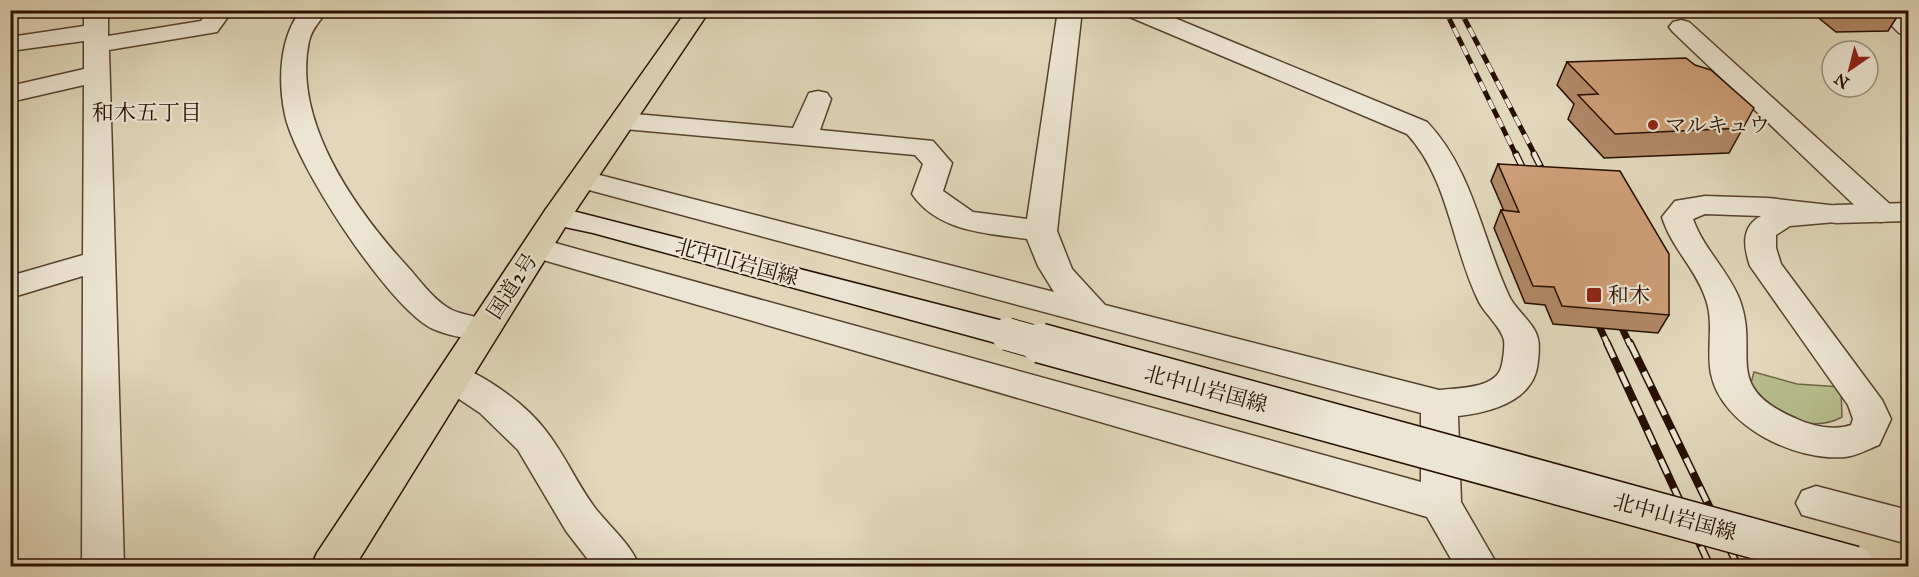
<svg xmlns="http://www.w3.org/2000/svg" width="1919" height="577" font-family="'IM FELL Great Primer','Noto Serif JP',serif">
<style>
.green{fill:#b7bd8d;stroke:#6f6646;stroke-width:1.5}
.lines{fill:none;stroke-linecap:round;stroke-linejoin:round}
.minor-casing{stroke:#56412f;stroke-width:3}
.tertiary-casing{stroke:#56412f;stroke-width:3}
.secondary-casing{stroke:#270f00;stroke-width:3}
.trunk-casing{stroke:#270f00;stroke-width:3}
.minor{fill:#ece5d3;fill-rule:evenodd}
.tertiary{fill:#ece5d3;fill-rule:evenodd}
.secondary{fill:#ece5d3;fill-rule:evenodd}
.trunk{fill:#e1d7bb;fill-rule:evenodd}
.rail-far2-casing{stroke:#270f00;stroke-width:5}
.rail-far1-casing{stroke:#270f00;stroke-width:7}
.rail-casing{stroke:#270f00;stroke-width:8}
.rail-far2{stroke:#ece5d3;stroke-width:4;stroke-dasharray:10;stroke-linecap:butt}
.rail-far1{stroke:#ece5d3;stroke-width:4.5;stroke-dasharray:13;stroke-linecap:butt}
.rail{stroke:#ece5d3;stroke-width:5;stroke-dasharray:16;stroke-linecap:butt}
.secondary-bridge-far1-casing{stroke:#270f00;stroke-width:34;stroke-linecap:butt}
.secondary-bridge-casing{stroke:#270f00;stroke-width:42;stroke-linecap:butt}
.secondary-bridge-far1{stroke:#ece5d3;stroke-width:32}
.secondary-bridge{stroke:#ece5d3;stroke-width:39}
.wall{fill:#b08866;stroke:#270f00;stroke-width:1.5}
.building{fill:#cd9e77;stroke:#270f00;stroke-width:1.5}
.poi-dot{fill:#8f2418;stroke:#ece5d3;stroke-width:2}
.labels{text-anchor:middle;stroke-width:4.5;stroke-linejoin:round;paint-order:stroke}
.poi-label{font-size:21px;fill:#270f00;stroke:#ece5d3;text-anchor:start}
.street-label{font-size:21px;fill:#270f00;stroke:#ece5d3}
.neighbourhood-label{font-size:22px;fill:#270f00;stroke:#ece5d3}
</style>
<rect width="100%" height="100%" fill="#e1d7bb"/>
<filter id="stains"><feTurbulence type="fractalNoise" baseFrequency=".00333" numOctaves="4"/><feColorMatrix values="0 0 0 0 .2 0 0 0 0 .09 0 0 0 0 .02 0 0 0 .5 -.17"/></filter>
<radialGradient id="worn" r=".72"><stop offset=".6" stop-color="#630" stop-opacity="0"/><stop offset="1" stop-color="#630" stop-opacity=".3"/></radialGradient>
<!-- green -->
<path class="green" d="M1754,372L1797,384L1841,387L1842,417C1809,435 1769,413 1751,383Z"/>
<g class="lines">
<!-- minor casing -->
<g class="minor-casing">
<g id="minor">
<polygon points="84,10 108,10 108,36 201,21 209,10 233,10 217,32 109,50 124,566 82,566 83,276 10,298 10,276 83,255 84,85 10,102 10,86 84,69 84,41 10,51 10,37 84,26"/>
<path d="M301,10H328C321,20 312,28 309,41C292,121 355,209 406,265C419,279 434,301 452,310C465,316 482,317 496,322L501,330L496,338C481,343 440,335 426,325C383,297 296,166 285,115C278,81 279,39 301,10Z"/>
<path d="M1058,10H1082L1057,231L1072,269L1105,305L1439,390C1457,388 1494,389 1501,368C1503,362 1505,346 1504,340C1501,327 1485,314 1479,302C1452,248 1449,179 1407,134L1125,15L1122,10H1155L1427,122C1473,170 1482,239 1510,298C1517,311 1535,324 1538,339C1540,347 1538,368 1535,375C1524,404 1485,413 1458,416L1461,502L1498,566H1455L1427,517L526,255L521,248L526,241L537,238L1421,482V413L574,186L569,180L574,174L584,171L1054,292L1038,266L1027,239C987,233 938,232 912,194L923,164L915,155L624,129L614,127L610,121L614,115L624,113L793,128L809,93L818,91L827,93L831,99L820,130L933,141L952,163L943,191L973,212L1027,219Z"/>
<polygon points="1681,20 1689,22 1892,206 1896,213 1892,220 1881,222 1870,220 1673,32 1669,27 1673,22"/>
<path d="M1705,196L1768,198L1847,207L1851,214L1847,221L1790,226L1776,235V248L1781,264L1882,400L1891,419L1879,445C1868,449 1857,456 1845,457C1795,461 1722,427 1711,374C1706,348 1715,322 1705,297C1695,268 1671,247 1662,217L1675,201ZM1705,214L1761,216C1740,227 1744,248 1750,266L1848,405L1853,419L1851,425C1835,431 1812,426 1797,419C1719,386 1761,354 1739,298C1727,269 1703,248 1693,219Z"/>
<path d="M454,365C484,374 527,405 546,431C565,455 577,484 595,508C610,527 631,544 639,566H593L566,531L518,450L480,413L441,387L436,378L441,369Z"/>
<polygon points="1816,486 1908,510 1908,544 1802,515 1796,503 1802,491"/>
</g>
</g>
<!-- tertiary casing -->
<g class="tertiary-casing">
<g id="tertiary">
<polygon points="1876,10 1902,10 1908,16 1908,35 1899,33"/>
<polygon points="1908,203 1908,221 1836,223 1825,221 1821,214 1825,207 1836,205"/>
</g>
</g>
<!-- secondary casing -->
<g class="secondary-casing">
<polygon id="secondary" points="557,207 1007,322 1019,325 1024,334 1019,343 1007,346 593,233 546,223 542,216 546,209"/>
</g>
<!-- trunk casing -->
<g class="trunk-casing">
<polygon id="trunk" points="687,10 710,10 572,216 355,566 311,566 317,553 546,209"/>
</g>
<!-- minor -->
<use href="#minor" class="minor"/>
<!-- tertiary -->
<use href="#tertiary" class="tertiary"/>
<!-- secondary -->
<use href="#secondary" class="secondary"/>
<!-- trunk -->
<use href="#trunk" class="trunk"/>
<!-- rail-far2 casing -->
<g class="rail-far2-casing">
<g id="rail-far2">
<polyline points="1445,10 1516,155"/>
<polyline points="1460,10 1535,155"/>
</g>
</g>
<!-- rail-far1 casing -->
<g class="rail-far1-casing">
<g id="rail-far1">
<polyline points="1516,154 1529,181"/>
<polyline points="1534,154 1548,181"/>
<polyline points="1593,313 1608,345"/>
<polyline points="1616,315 1630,345"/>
</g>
</g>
<!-- rail casing -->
<g class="rail-casing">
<g id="rail">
<polyline points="1607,343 1710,566"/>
<polyline points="1630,343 1738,566"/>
</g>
</g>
<!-- rail-far2 -->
<use href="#rail-far2" class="rail-far2"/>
<!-- rail-far1 -->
<use href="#rail-far1" class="rail-far1"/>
<!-- rail -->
<use href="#rail" class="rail"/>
<!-- secondary-bridge-far1 casing -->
<g class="secondary-bridge-far1-casing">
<polyline id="secondary-bridge-far1" points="1007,334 1046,345"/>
</g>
<!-- secondary-bridge casing -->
<g class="secondary-bridge-casing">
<polyline id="secondary-bridge" points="1040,343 1854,566"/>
</g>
<!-- secondary-bridge-far1 -->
<use href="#secondary-bridge-far1" class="secondary-bridge-far1"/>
<!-- secondary-bridge -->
<use href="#secondary-bridge" class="secondary-bridge"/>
</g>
<!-- wall -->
<g class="wall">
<polygon points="1809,10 1894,10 1899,14 1888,31 1836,32"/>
<polygon points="1567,62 1743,128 1729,153 1604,158 1568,119 1574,104 1557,85"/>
<polygon points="1498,164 1669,315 1658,333 1553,324 1545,305 1525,303 1494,228 1501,210 1504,211 1491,181"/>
</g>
<!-- building -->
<g class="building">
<polygon points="1841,10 1894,10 1899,14 1847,14"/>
<polygon points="1686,58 1695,65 1711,70 1754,108 1743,128 1615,134 1578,95 1598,94 1567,62"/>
<polygon points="1498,164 1620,171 1669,254 1669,315 1562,306 1554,287 1533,286 1501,210 1519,212"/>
</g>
<!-- markers -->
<g class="poi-dot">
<circle cx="1653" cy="125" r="6"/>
<rect x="1586" y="287" width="16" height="16" rx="3"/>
</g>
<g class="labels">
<!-- poi labels -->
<g class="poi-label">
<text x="1665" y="132">マルキュウ</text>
<text x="1608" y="302">和木</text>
</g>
<!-- street labels -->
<g class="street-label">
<text transform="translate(737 262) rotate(15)" y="7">北中山岩国線</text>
<text transform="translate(512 286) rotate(-57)" y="7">国道2号</text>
<text transform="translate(1206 389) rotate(15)" y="7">北中山岩国線</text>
<text transform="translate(1675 517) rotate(15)" y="7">北中山岩国線</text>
</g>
<!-- neighbourhood labels -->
<g class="neighbourhood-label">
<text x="147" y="120">和木五丁目</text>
</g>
</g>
<!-- margin -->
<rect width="1919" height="577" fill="none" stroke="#e1d7bb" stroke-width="36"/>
<rect x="12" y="12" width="1895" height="553" fill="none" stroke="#270f00" stroke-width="3"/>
<rect x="18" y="18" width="1883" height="541" fill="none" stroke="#270f00" stroke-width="1.5"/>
<!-- north arrow -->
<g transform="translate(1850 69) rotate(215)"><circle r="28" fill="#ece5d3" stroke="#9d8f7f" stroke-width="1.5"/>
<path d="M0-4.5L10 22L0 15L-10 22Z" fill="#8f2418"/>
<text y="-9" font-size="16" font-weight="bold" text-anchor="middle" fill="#270f00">N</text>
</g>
<rect width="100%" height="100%" filter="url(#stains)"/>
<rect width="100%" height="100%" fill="url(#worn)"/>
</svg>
